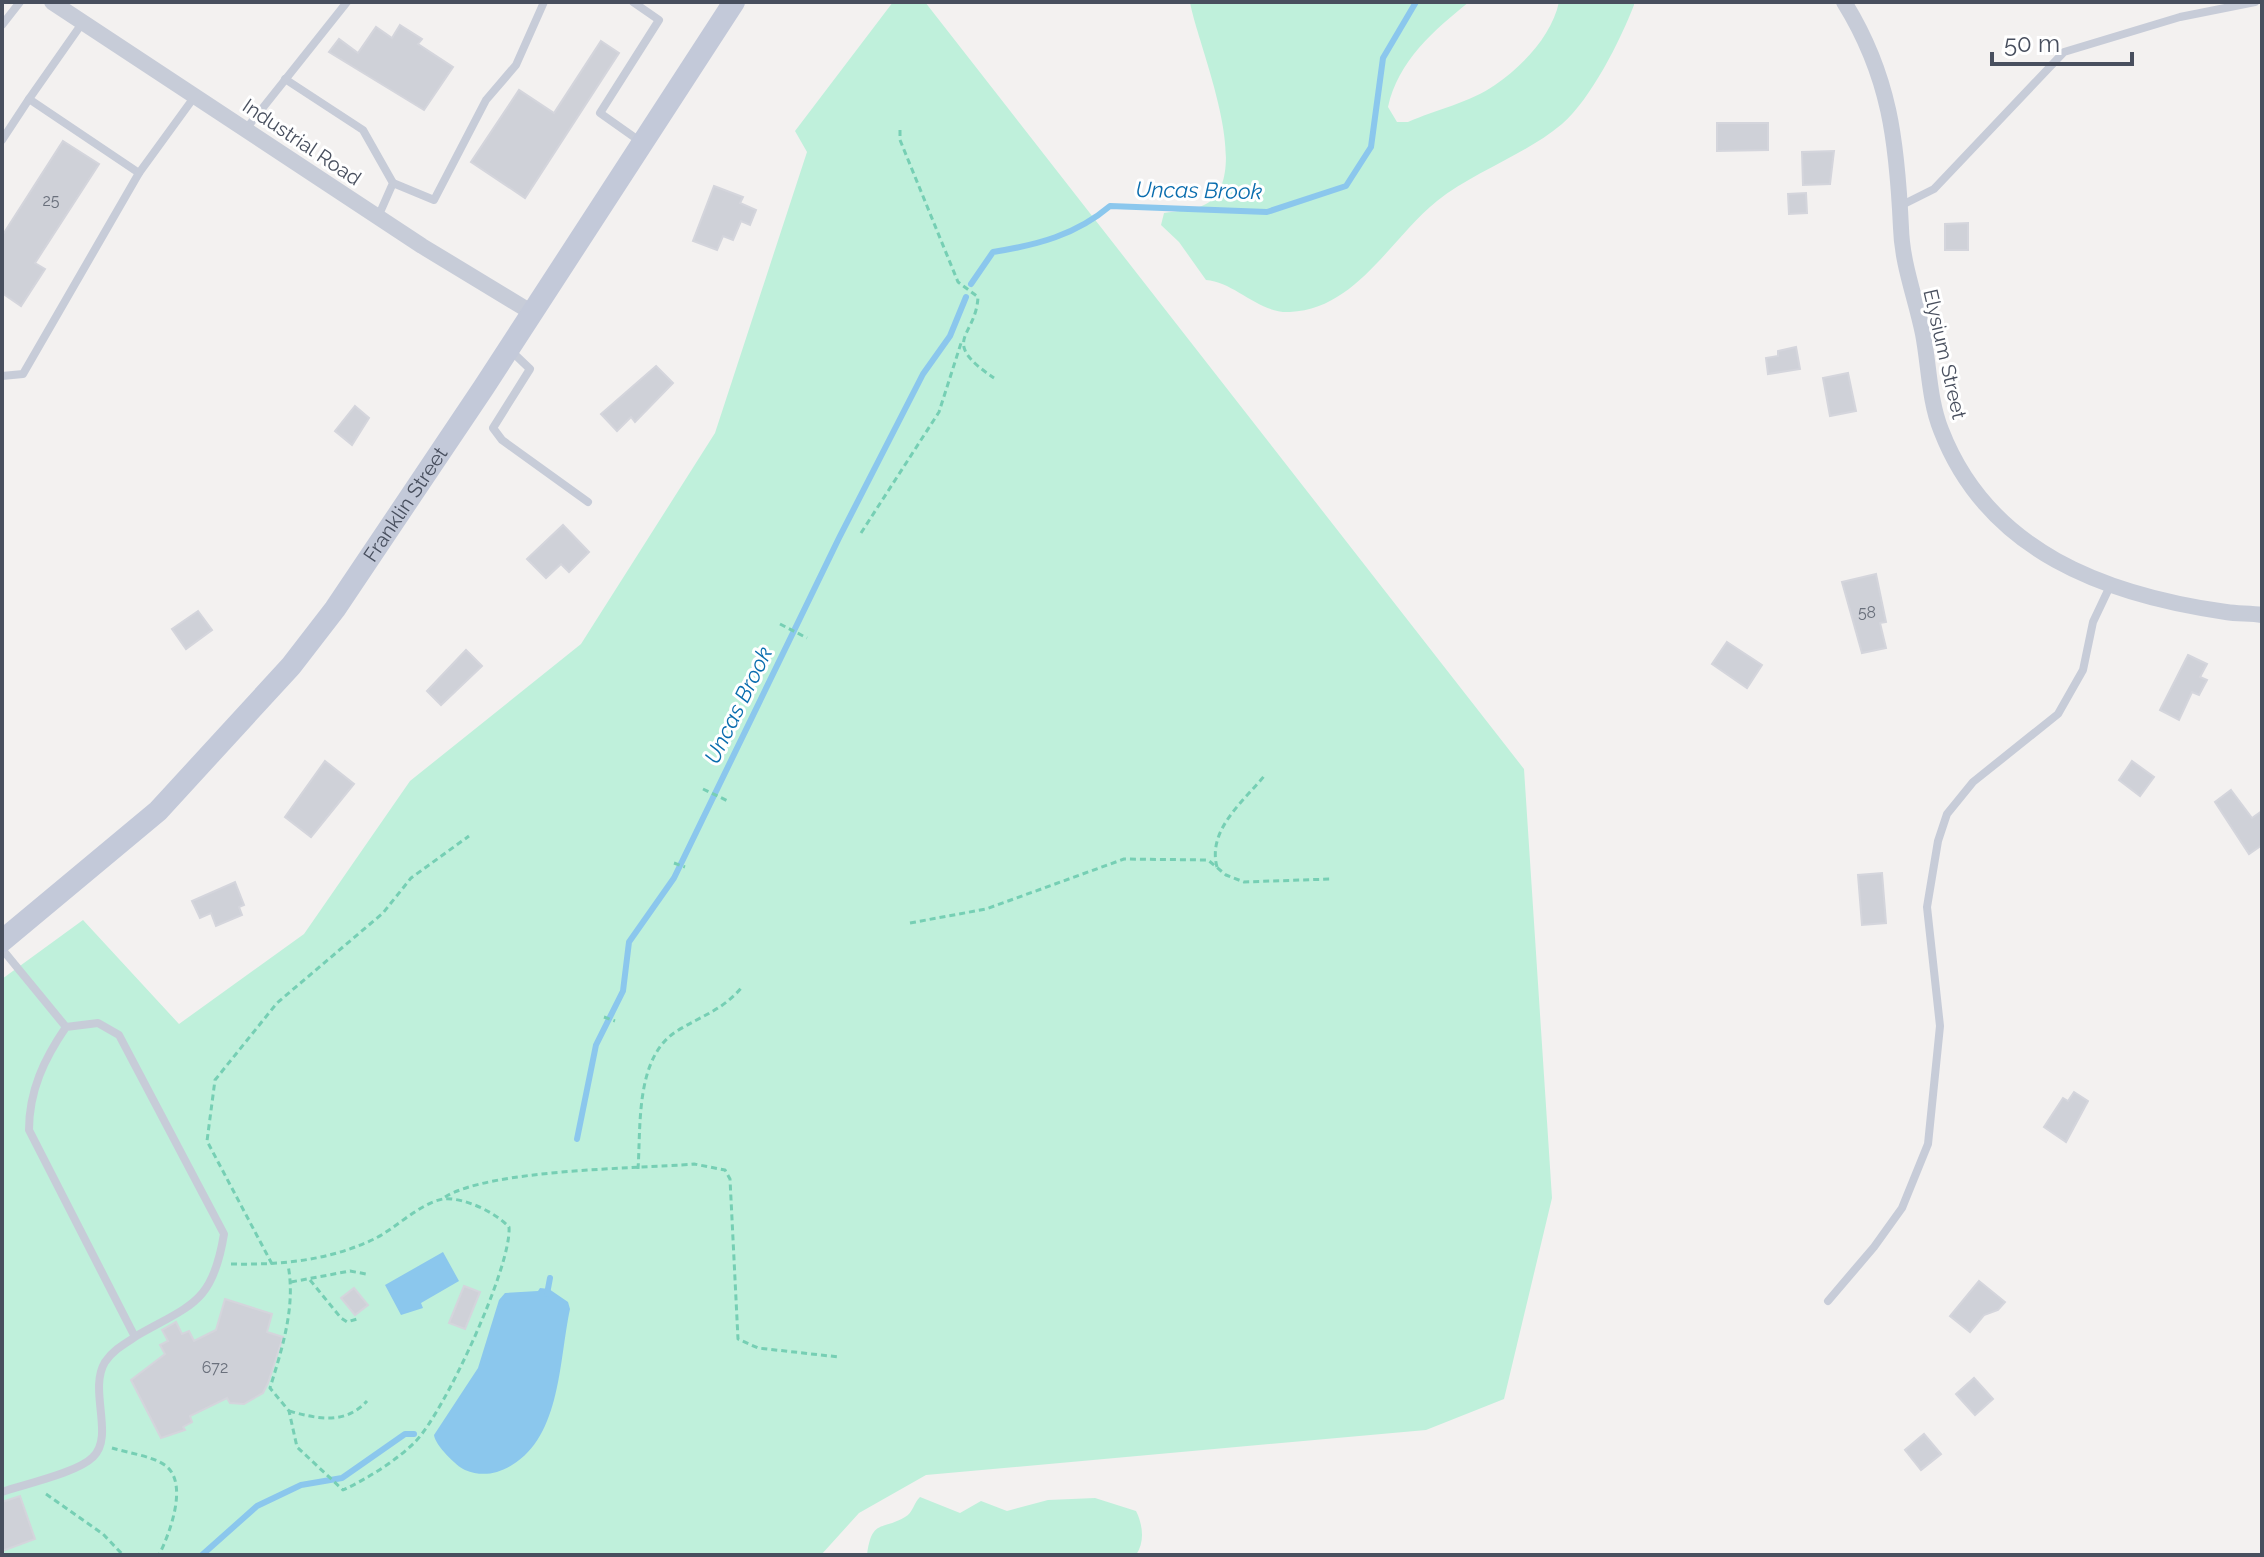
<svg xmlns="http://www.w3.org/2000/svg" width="2264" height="1557" font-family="Raleway,sans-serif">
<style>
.green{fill:#bff0db}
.water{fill:#8bc7ed}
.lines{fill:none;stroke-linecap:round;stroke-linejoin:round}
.stream{stroke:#8bc7ed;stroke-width:6}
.building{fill:#cfd1d8;stroke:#d4d5dc;stroke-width:2}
.path{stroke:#76cfb4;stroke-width:3;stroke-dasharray:6 4;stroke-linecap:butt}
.service{stroke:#c7ccd8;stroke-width:8}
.minor{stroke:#c7ccd8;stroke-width:16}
.secondary{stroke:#c3c9d9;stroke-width:22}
.labels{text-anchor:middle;stroke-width:6;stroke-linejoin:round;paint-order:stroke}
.number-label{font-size:16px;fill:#6a707c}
.street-label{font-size:20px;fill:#484f5e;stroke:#fff}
.water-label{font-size:22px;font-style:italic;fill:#0a6dae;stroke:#fff}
</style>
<rect width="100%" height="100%" fill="#f3f1f0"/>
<!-- green -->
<g class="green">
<polygon points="893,2 925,2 1524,769 1552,1198 1504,1399 1426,1430 926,1475 859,1513 821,1555 2,1555 2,979 83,920 179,1024 304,934 410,781 581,644 715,433 807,152 795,131"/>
<path d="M1190,2H1469C1434,30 1398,61 1388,107L1397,122H1408C1435,110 1471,102 1495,85C1523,66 1552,35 1559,2H1634V5C1620,41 1591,99 1562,124C1525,155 1475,171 1437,201C1390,239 1356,309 1290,312C1259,314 1235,282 1206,280L1179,242L1161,225L1164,213C1177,211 1194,211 1206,204C1256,175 1197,44 1190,2Z"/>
<path d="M920,1497L960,1513L981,1501L1007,1511L1048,1500L1095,1498L1136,1511C1143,1525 1145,1542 1136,1555H867C872,1518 882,1531 905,1517C913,1513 914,1502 920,1497Z"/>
</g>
<!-- water -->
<g class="water">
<polygon points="443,1252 459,1281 421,1303 423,1308 401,1315 385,1285"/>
<path d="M540,1288L549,1289L568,1302L570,1309C559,1360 561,1436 512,1465C497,1474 482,1477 465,1470C456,1466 435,1445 434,1435L478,1368L499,1300L505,1293L538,1291Z"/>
</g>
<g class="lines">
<!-- stream -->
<g class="stream">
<path d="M971,284L993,252C1037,245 1076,235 1110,206L1267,212L1346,186L1371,147L1383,58L1416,2"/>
<polyline points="577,1139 596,1045 623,991 629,942 674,878 839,538 923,374 950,336 966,297"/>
<polyline points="547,1294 550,1278"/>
<polyline points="202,1555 257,1506 301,1485 342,1478 405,1434 414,1434"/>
</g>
</g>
<!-- building -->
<g class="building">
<polygon points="400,25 422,39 418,44 453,67 424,110 329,52 339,39 358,53 376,27 392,38"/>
<polygon points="601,41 619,53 525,198 471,162 519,90 554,113"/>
<polygon points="1717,123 1768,123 1768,150 1717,151"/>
<polygon points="63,141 99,164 35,263 45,269 21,306 2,293 2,236"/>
<polygon points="1834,151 1830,184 1803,185 1802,152"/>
<polygon points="714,186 743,197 740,203 756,210 750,225 741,221 733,240 723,236 717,250 693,241"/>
<polygon points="1806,193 1807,213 1789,214 1788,194"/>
<polygon points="1968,223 1968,250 1945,250 1945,224"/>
<polygon points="1796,347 1800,369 1768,374 1766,358 1778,356 1778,351"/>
<polygon points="656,366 673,383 635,422 631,417 617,431 601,414"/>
<polygon points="1848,373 1856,411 1830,416 1823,378"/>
<polygon points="355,406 369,418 352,445 335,431"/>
<polygon points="563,525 589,552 569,572 561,564 546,578 527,559"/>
<polygon points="1876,574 1886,622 1880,623 1886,648 1862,653 1842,582"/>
<polygon points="198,611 212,630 186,649 172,629"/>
<polygon points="1727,642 1762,665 1747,688 1712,664"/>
<polygon points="466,650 482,666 441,705 427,691"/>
<polygon points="2188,655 2207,664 2200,677 2207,680 2199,695 2192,692 2179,720 2160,710"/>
<polygon points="325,761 354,784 311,837 285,817"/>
<polygon points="2132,761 2154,777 2140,796 2119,780"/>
<polygon points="2231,790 2252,818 2262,811 2262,845 2249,854 2215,802"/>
<polygon points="1882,873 1886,923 1862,925 1858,875"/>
<polygon points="235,882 244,905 239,907 242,915 216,926 211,913 200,918 192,901"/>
<polygon points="2074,1092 2088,1101 2066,1142 2044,1127 2063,1098 2068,1101"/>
<polygon points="1979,1281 2005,1302 1998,1310 1984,1315 1970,1332 1950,1316"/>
<polygon points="464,1286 480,1292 465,1329 449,1323"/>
<polygon points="354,1288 368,1305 355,1315 341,1298"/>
<polygon points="225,1299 272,1314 267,1332 283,1337 268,1383 263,1393 244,1404 230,1403 227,1398 190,1416 192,1422 183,1427 185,1430 161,1438 131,1380 165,1354 160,1345 168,1341 162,1330 176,1322 182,1334 189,1331 194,1341 216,1330"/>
<polygon points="1974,1378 1993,1399 1975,1415 1956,1394"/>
<polygon points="1924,1434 1941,1454 1921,1470 1905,1450"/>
<polygon points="20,1496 35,1539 2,1551 2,1502"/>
</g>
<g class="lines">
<!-- path -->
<g class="path">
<path d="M900,130V140L958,282L978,297C976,338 938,340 994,378"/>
<polyline points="861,533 939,412 962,340"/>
<polyline points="780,624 807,638"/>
<polyline points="703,789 730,802"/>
<polyline points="674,863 685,867"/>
<path d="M1217,867C1207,830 1243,802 1265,775"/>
<polyline points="910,923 986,909 1124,859 1208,860 1226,875 1244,882 1330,879"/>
<polyline points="604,1017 615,1021"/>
<path d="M638,1169C641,1126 635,1057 677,1031C701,1016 723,1010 742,987"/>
<path d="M445,1197C491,1169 634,1169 694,1164L725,1170L730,1179L738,1339L758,1348L839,1357"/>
<path d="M231,1264C280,1265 328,1261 374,1239C395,1229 420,1203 443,1199C464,1197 495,1212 509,1227C512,1266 444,1413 415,1442C397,1460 367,1479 343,1490L297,1447L289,1411L270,1388C282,1349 296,1306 288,1265"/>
<polyline points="272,1264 207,1141 215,1080 277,1003 383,913 411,878 469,836"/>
<polyline points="310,1280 341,1318 347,1322 357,1319"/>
<polyline points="291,1282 350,1271 366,1274"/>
<path d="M289,1411C318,1419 345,1425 367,1401"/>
<path d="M112,1448C128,1453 153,1456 166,1466C189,1484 169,1535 159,1555"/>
<polyline points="46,1494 103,1534 123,1555"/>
</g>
<!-- service -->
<g class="service">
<polyline points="633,2 659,20 600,113 641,142"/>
<polyline points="83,22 29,99 139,173 195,96"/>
<polyline points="2,25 20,2"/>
<polyline points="285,79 363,130 393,183 378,217"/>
<polyline points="246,129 347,2"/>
<polyline points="2,140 29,99"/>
<polyline points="393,183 434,200 486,100 516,65 544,2"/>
<polyline points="1902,205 1934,189 2064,52 2180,17 2255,2"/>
<polyline points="509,349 530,369 493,428 502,440 588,502"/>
<polyline points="2,376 23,374 139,173"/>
<polyline points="2,949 66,1027"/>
<polyline points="1828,1301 1874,1247 1902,1208 1928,1144 1940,1026 1927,907 1938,841 1947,814 1973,782 2058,714 2083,670 2093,622 2111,584"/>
<path d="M2,1492C25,1484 77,1473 93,1457C115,1436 88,1390 105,1362C114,1349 126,1343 138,1335C193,1304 213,1302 224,1234L119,1035L98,1023L66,1027C44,1059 29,1091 29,1130L135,1337"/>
</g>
<!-- minor -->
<g class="minor">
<polyline points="52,2 422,246 531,312"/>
<path d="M1844,2C1890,76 1897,142 1901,228C1902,264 1916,299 1923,334C1929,365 1929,400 1941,430C1988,552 2106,595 2226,612C2238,614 2250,613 2262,615"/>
</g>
<!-- secondary -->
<path class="secondary" id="s1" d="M2,941L158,811L291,666L335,609L484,387L734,2"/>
</g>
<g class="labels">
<!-- number labels -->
<g class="number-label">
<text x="51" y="206">25</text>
<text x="1867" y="618">58</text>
<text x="215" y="1373">672</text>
</g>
<!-- street labels -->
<g class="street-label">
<text transform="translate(302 142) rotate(34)" y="7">Industrial Road</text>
<text transform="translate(1945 354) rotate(77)" y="7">Elysium Street</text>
<text dy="7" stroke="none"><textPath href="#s1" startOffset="598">Franklin Street</textPath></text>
</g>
<!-- water labels -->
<g class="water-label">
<text transform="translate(1199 190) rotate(1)" y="8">Uncas Brook</text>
<text transform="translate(738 705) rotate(-64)" y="8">Uncas Brook</text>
</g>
</g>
<!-- border -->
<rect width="2264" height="1557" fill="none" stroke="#484f5e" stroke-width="8"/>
<!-- scale -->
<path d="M1992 52v12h140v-12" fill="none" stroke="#484f5e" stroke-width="4"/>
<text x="2004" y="52" font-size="24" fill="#484f5e" stroke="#ffffff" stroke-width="6" paint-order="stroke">50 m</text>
</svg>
